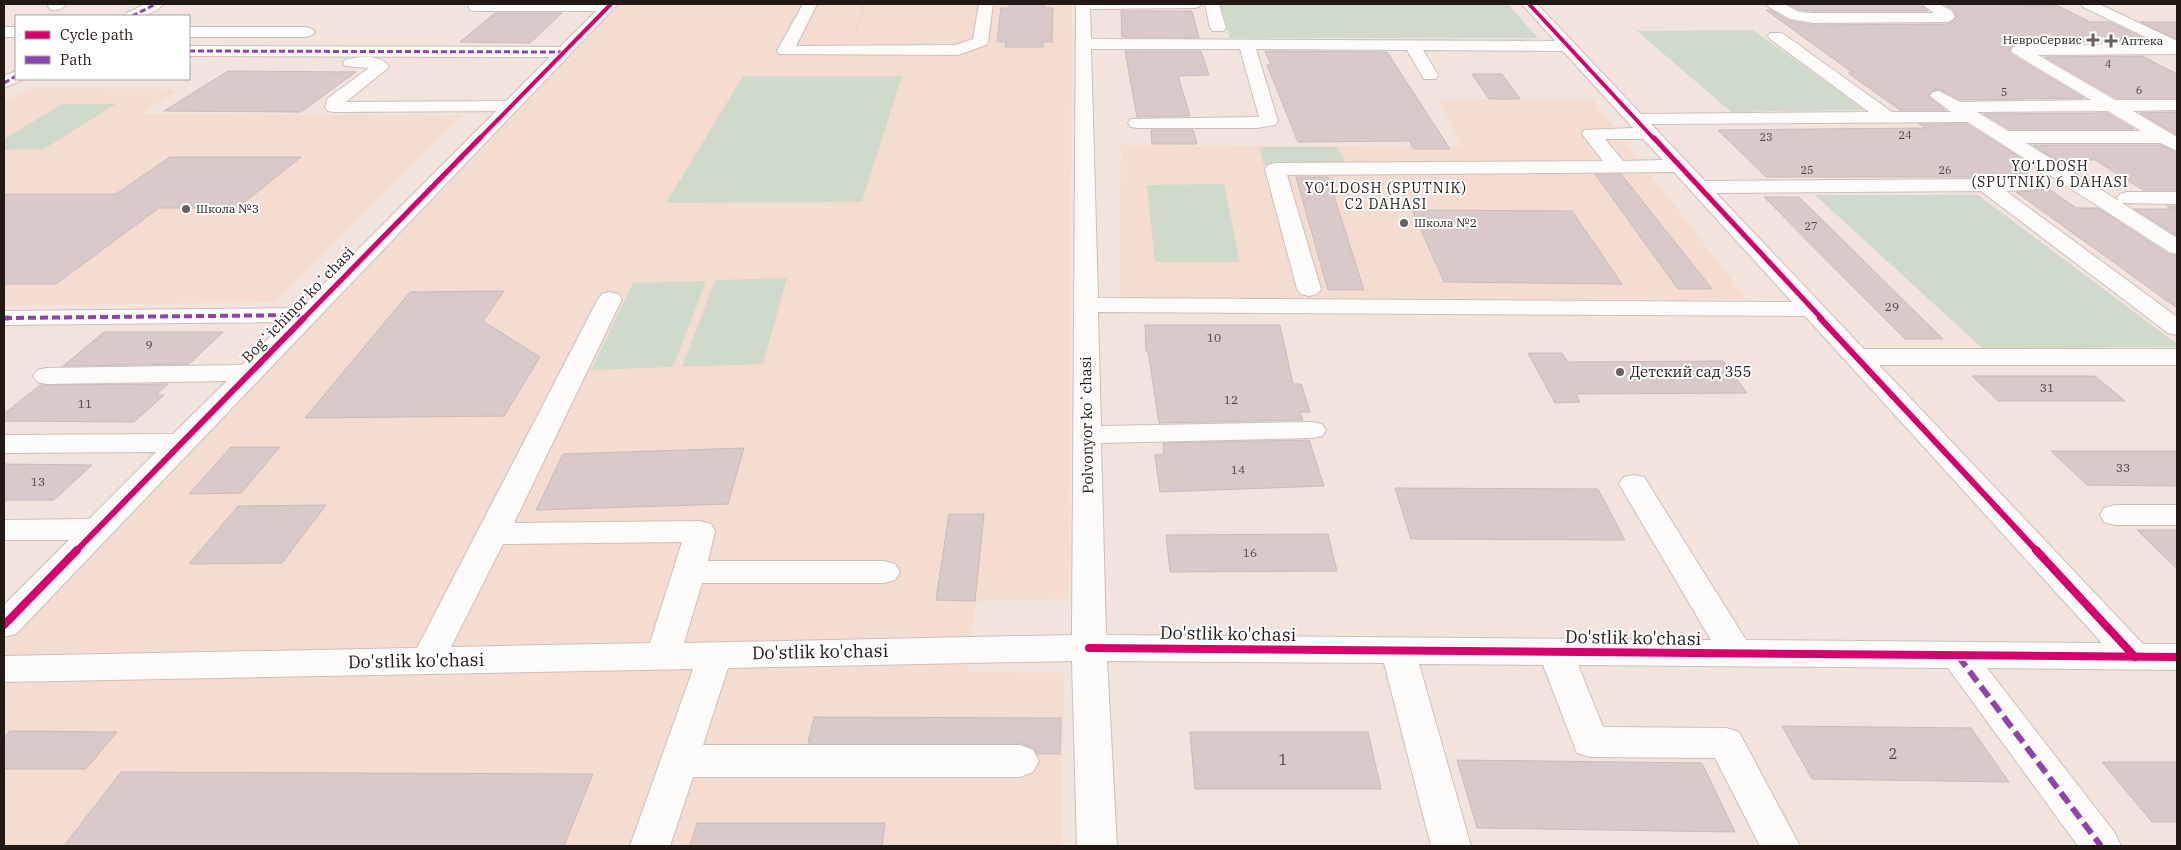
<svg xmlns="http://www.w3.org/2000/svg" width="2181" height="850" font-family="'IBM Plex Serif',serif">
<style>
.built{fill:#f5dcd0}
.green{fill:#d0dacb}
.building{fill:#d9c9c9;stroke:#c7bcba}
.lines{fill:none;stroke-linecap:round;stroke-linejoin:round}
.minor-casing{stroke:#cbbfbb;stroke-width:2}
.path{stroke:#d3cfcd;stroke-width:2;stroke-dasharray:1 2.5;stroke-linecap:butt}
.minor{fill:#fdfbfa;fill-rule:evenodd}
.quiet-far3{stroke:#8e44ad;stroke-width:3;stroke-dasharray:6 3;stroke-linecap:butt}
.quiet-far2{stroke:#8e44ad;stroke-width:4;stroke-dasharray:8 4;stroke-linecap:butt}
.quiet-far1{stroke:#8e44ad;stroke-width:5;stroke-dasharray:10 5;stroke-linecap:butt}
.quiet{stroke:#8e44ad;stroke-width:6;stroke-dasharray:13 6;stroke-linecap:butt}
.cycleway-far3-casing{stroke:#fff;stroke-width:5.5}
.cycleway-far2-casing{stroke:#fff;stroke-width:8}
.cycleway-far1-casing{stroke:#fff;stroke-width:9}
.cycleway-casing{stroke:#fff;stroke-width:11}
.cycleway-far3{stroke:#d6006c;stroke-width:4}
.cycleway-far2{stroke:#d6006c;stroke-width:5}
.cycleway-far1{stroke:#d6006c;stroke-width:6}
.cycleway{stroke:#d6006c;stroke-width:8}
.poi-dot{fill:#6b5f5a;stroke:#fff;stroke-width:2}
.labels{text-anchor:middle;stroke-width:4;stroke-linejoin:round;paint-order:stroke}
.far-number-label{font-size:11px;fill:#504441}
.far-poi-label{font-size:12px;fill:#221814;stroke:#fff;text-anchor:start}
.number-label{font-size:12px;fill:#504441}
.far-neighbourhood-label{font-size:14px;letter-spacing:1px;fill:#221814;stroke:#fff}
.street-label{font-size:15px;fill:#221814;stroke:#fff}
.poi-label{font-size:15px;fill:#221814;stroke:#fff;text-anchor:start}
.near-number-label{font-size:15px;fill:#504441}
.near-street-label{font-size:18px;fill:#221814;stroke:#fff}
</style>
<rect width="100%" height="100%" fill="#f2e4dd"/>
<!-- built -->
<g class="built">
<polygon points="621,4 1072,4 1069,599 977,601 967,649 969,672 1064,673 1062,846 4,846 4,646"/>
<polygon points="30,88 178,89 142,114 462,115 275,302 4,306 4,102"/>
<polygon points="1437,99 1593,100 1747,299 1119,299 1121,145 1463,147"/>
</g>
<!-- green -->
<g class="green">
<polygon points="1220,4 1508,4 1538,38 1230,38"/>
<polygon points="1753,30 1865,110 1731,112 1637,31"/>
<polygon points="743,76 902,76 862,202 666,203"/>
<polygon points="62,104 116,104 44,149 4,150 4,139"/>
<polygon points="1259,147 1338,147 1346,165 1264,165"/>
<polygon points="1224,184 1240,262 1155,262 1147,185"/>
<polygon points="1815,195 1978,195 2177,344 2177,347 1982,348"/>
<polygon points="787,278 763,364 682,367 715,280"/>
<polygon points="706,281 673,367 591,370 633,283"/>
</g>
<!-- building -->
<g class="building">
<polygon points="1009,4 1045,4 1045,8 1053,8 1052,42 1043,42 1043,47 1005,47 1006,42 997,42 1001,8 1009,8"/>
<polygon points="1788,4 1920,4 1928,11 1813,11 1800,10"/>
<polygon points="1944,4 2056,5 2090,22 2109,22 2152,42 2019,43 2011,46 2009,51 2012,55 2084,98 1960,100 1939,89 1932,91 1928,96 1945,110 1900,110 1848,73 1853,73 1766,10 1771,10 1790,21 1813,25 1947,24 1953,21 1957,16 1953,9"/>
<polygon points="1121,11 1192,11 1199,38 1122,37"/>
<polygon points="495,13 562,13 530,43 460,42"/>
<polygon points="2140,22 2177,22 2177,39"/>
<polygon points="1125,51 1201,51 1209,75 1178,76 1190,116 1137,117"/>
<polygon points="1265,51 1387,52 1450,149 1414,149 1409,141 1298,142 1267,65 1271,65"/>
<polygon points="2142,56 2177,74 2177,98 2116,98 2045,57"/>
<polygon points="228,71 356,72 301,112 164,111"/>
<polygon points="1472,74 1502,74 1520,99 1489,99"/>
<polygon points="2177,112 2177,135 2140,113"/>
<polygon points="2107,113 2134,129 2009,129 1984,114"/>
<polygon points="1919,124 1967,124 2022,159 2006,159 2034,179 1995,177 1766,177 1718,130 1925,128"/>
<polygon points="1151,130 1193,130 1197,144 1152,144"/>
<polygon points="2033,145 2160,145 2177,153 2177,190 2143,190 2095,160 2056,160"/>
<polygon points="170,157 301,157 237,208 159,208 56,284 4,284 4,194 116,194"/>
<polygon points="1595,174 1621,174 1712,289 1678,289"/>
<polygon points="1296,177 1328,177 1364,290 1328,290"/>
<polygon points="2040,183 2076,208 2098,208 2168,254 2177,256 2177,308 2016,192 2036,191 2040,186"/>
<polygon points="1764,197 1799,197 1943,339 1905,339"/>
<polygon points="2167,206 2177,206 2177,236 2134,209 2172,209"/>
<polygon points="1412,210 1572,211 1622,284 1444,282"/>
<polygon points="504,291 483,321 540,357 504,416 305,418 410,292"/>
<polygon points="1145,325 1280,325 1293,384 1301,384 1310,412 1300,412 1303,420 1159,423 1148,351 1146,351"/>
<polygon points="104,332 223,332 189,364 63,366"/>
<polygon points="1528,353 1562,353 1568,362 1723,361 1747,393 1576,394 1580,402 1555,403"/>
<polygon points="1972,376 2095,376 2125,401 1998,401"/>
<polygon points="168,384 156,395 164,395 134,422 4,421 4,414 40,385"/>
<polygon points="1309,440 1324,486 1160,492 1155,455 1164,454 1163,443"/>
<polygon points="231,447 280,447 241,493 189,494"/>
<polygon points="744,448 728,504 536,510 563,454"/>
<polygon points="2051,451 2177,451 2177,486 2087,485"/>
<polygon points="4,464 92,465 54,500 4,500"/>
<polygon points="1395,488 1598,489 1625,540 1411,539"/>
<polygon points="326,505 282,563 189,564 238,506"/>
<polygon points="949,514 984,514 975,601 936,600"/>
<polygon points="2137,530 2177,530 2177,569"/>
<polygon points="1328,534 1337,571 1170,572 1166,535"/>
<polygon points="814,717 1061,718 1060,754 1037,754 1034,748 1020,743 808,743"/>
<polygon points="1782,726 1971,728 2009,782 1812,779"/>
<polygon points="10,731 117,732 86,769 4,769 4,738"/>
<polygon points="1190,732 1368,732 1381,789 1195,789"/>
<polygon points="1457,760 1702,763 1735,832 1477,828"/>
<polygon points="2102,762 2177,762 2177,822 2152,822"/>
<polygon points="121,772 593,774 564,846 64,846"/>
<polygon points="697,823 885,823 882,846 690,846"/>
</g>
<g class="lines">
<!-- minor casing -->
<g class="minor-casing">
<g id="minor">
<path d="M49,4H66C62,10 56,11 50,9L48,6Z"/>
<path d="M145,4H163C154,16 138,17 124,16L127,13Z"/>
<path d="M470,4H618L16,634L4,637V605L69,540H4V520L89,519L156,452L4,453V435L173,434L227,381L46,384L37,382L33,376L37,370L46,368L242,365L285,322L4,325V311L300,308L496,111L334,112L328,111L325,107L328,98L369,68L345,66L343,63L345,60C359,56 381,54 389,67L346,102L506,101L550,57L189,56V46L560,47L596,11H475L470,10L468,7Z"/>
<polygon points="803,4 817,4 796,46 956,45 973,39 979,4 993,4 988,42 986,45 958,55 779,54 777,51"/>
<path d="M1076,4H1201L1199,7L1194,8L1090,9L1091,39L1555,41L1522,4H1537L1641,114L1869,112L1770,39L1768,36L1770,33H1782L1892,112H1951L1930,96L1933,92L1939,91L1960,102L2091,100L2013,53L2011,50L2013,47L2019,45L2160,44L2083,7L2081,4H2099L2177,41V54L2038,55L2115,100H2177V110L2133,111L2177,137V151L2160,143H2026L2119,201L2117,198L2120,194L2127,192H2177V204L2122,203L2177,238V254L2169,252L1968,122L1651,124L1705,181L1985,179L2036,181L2039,185L2036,189L2006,191L2177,317V335L2168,333L1981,191L1716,193L1864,349H2177V365H1879L2143,644H2177V670L1987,668L2115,833L2121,846H2078L1948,668L1578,665L1603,727L1726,728L1739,732L1800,846H1760L1715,758L1590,757L1577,753L1543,665L1419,664L1471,846H1431L1384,663L1107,661L1117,846H1077L1072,661L728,668L703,745H1020L1033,750L1039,761L1033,772L1020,777H693L670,846H630L693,669L4,682V656L417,648L598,299L602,294L610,292L618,294L622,299L514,523L700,521L711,524L715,531L708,561H884L895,564L900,572L895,580L884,583H702L684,643L1072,635ZM1091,49H1240L1259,117L1131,119L1128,123L1131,127L1137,128H1257L1275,125L1278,121L1256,49L1407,50L1424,79H1436L1438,75L1423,50L1563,51L1633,128L1584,130L1582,134L1603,161L1275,163L1268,165L1265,169L1297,289L1301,294L1309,296L1317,294L1321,289L1287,175L1674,172L1792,302L1098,298ZM2108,111L2141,131H2008L1977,112ZM1605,139H1643L1663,160L1623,161ZM1098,312L1805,316L2102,643L1746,640L1644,477L1634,475L1624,477L1619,484L1711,640L1106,635L1101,443L1312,438L1322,436L1326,430L1322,424L1312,422L1101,426ZM682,542L650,643L451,647L503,544Z"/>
<polygon points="1205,4 1219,4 1226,28 1223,31 1213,31 1210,28"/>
<polygon points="1767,4 1784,4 1799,12 1813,13 1934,13 1922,4 1939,4 1952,11 1955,17 1952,20 1947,22 1813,23 1790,19 1769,7"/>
<rect x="4" y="27" width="12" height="10"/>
<polygon points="189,27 307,27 312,29 315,32 312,35 307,37 189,37"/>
<polygon points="16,71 16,79 22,80 4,88 4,76"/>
<polygon points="2115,505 2177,505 2177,525 2115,525 2104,522 2100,515 2104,508"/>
</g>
</g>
<!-- path -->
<polyline class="path" points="856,31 864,4"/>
<!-- minor -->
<use href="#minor" class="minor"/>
<!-- quiet-far3 -->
<g class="quiet-far3">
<polyline points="132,16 156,4"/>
<polyline points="189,51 564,52"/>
<polyline points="4,83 16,76"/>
</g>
<!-- quiet-far2 -->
<polyline class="quiet-far2" points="4,318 305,315"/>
<!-- quiet-far1 -->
<polyline class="quiet-far1" points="4,318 9,318"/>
<!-- quiet -->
<polyline class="quiet" points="1958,656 2101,846"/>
<!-- cycleway-far3 casing -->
<g class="cycleway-far3-casing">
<g id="cycleway-far3">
<polyline points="1529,4 1655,140"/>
<polyline points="478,140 611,4"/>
</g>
</g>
<!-- cycleway-far2 casing -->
<g class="cycleway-far2-casing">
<g id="cycleway-far2">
<polyline points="1654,138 1822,319"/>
<polyline points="303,319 480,138"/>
</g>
</g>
<!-- cycleway-far1 casing -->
<g class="cycleway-far1-casing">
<g id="cycleway-far1">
<polyline points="1820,318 2037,551"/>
<polyline points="76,551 304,318"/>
</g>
</g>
<!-- cycleway casing -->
<g class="cycleway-casing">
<g id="cycleway">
<polyline points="2036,550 2135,657"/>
<polyline points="4,625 77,550"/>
<polyline points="1089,648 2177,657"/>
</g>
</g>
<!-- cycleway-far3 -->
<use href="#cycleway-far3" class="cycleway-far3"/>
<!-- cycleway-far2 -->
<use href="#cycleway-far2" class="cycleway-far2"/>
<!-- cycleway-far1 -->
<use href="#cycleway-far1" class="cycleway-far1"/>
<!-- cycleway -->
<use href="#cycleway" class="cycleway"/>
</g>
<!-- markers -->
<g class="poi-dot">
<path d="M2090.5 32.5h5v5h5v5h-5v5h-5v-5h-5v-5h5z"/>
<path d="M2108.5 33.5h5v5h5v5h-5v5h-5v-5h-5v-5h5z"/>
<circle cx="186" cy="209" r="5"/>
<circle cx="1404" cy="223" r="5"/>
<circle cx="1620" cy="372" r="5"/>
</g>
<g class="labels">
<!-- far-number labels -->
<g class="far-number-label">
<text x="2108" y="68">4</text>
<text x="2139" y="94">6</text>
<text x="2004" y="96">5</text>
<text x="1905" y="139">24</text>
<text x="1766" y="141">23</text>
<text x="1807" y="174">25</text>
<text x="1945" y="174">26</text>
<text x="1811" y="230">27</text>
</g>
<!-- far-poi labels -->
<g class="far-poi-label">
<text x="2082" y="44" text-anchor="end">НевроСервис</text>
<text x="2121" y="45">Аптека</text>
<text x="196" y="213">Школа №3</text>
<text x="1414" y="227">Школа №2</text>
</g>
<!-- number labels -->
<g class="number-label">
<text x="1892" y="311">29</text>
<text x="1214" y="342">10</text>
<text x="149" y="349">9</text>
<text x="2047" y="392">31</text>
<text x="1231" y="404">12</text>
<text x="85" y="408">11</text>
<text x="2123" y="472">33</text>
<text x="1238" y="474">14</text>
<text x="38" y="486">13</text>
<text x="1250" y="557">16</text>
</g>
<!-- far-neighbourhood labels -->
<g class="far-neighbourhood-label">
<text x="2050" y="171">YO‘LDOSH<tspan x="2050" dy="16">(SPUTNIK) 6 DAHASI</tspan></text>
<text x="1386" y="193">YO‘LDOSH (SPUTNIK)<tspan x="1386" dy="16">C2 DAHASI</tspan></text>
</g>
<!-- street labels -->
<g class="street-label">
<text transform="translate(298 305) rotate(-46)" y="5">Bogʻichinor koʻchasi</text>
<text transform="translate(1087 425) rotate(-91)" y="5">Polvonyor koʻchasi</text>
</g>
<!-- poi labels -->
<g class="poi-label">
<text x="1630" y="377">Детский сад 355</text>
</g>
<!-- near-number labels -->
<g class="near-number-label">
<text x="1893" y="759">2</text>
<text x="1283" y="765">1</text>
</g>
<!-- near-street labels -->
<g class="near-street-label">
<text transform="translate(1228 634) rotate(1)" y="6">Do'stlik ko'chasi</text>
<text transform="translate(1633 638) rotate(1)" y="6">Do'stlik ko'chasi</text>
<text transform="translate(820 652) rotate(-1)" y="6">Do'stlik ko'chasi</text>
<text transform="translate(416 661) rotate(-1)" y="6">Do'stlik ko'chasi</text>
</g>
</g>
<!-- border -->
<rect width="2181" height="850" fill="none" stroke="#221814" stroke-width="10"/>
<!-- legend -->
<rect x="15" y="15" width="175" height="65" fill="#ffffff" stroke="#a7a3a1"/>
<rect x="25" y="31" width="25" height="8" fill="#d6006c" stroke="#a7a3a1"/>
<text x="60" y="40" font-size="15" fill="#221814">Cycle path</text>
<rect x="25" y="56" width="25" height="8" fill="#8e44ad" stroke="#a7a3a1"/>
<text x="60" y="65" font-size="15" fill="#221814">Path</text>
</svg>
